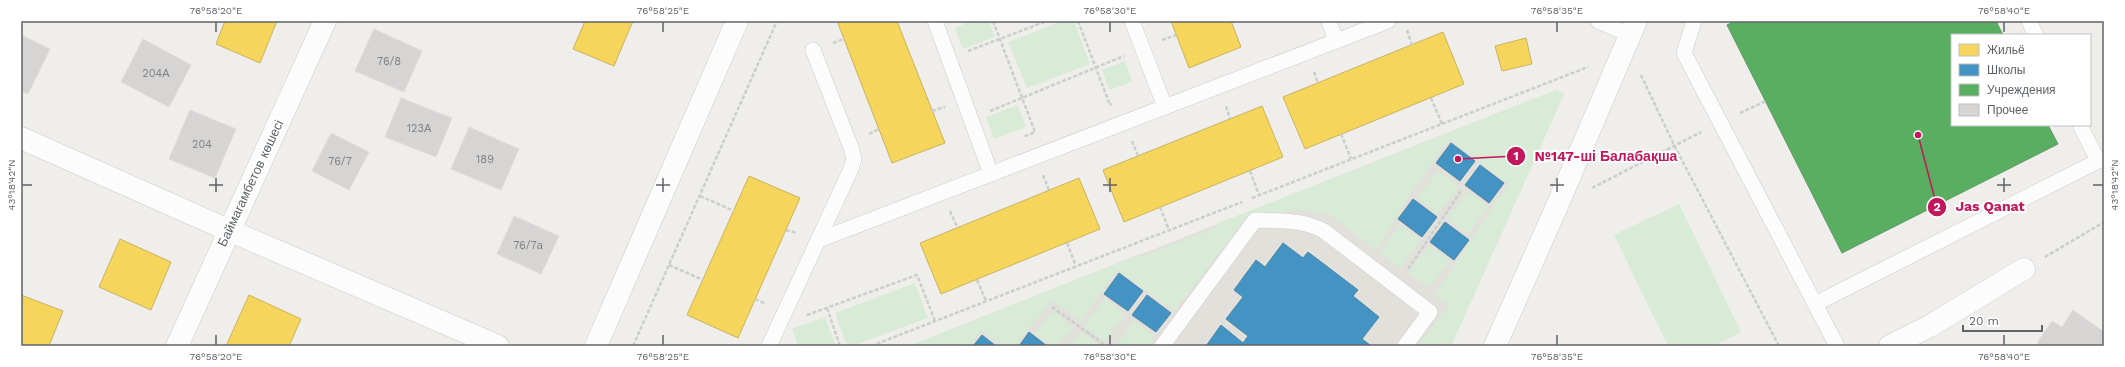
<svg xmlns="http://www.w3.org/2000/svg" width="2125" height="367" font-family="'Work Sans',sans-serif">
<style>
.education{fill:#e2e0da}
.green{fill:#d8ebd6}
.homes{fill:#f6d55c;stroke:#c9b360}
.schools{fill:#4393c3;stroke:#4b85a8}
.public{fill:#5aae61;stroke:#5c9863}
.building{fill:#d6d5d3;stroke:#deddd9}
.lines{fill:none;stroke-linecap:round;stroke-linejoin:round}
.lane-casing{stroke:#cbcccc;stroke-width:16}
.street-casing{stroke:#cbcccc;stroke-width:23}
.secondary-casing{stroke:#cacacb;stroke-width:23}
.path{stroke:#cacfcc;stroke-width:2.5;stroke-dasharray:4 2;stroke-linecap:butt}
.lane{stroke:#fdfcfc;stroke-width:15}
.street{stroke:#fdfcfc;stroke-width:22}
.secondary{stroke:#fdfcfc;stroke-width:22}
.ticks{fill:none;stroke:#5f6368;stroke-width:1.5}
.labels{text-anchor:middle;stroke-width:4;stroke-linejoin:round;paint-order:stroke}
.number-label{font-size:11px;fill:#7e8184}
.street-label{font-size:13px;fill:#5f6368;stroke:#fff}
.leader{fill:none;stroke:#c2185b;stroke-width:1.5}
.callout-dot{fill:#c2185b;stroke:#fff;stroke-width:1.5}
.mark-label{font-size:12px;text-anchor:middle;font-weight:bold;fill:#fff}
.callout-label{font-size:14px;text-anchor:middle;font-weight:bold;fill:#c2185b;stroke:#fff;stroke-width:4;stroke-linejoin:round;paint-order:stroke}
.neatline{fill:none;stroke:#5f6368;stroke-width:1.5}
.ticks-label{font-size:10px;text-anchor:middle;fill:#5f6368}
</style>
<rect width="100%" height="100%" fill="#efeeea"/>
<!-- education -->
<polygon class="education" points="1556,90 1564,94 1451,346 909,346"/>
<!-- green -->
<g class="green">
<polygon points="971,21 989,21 995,37 963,49 955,28"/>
<polygon points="1062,21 1074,21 1090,64 1027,88 1008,42"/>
<polygon points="1125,61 1132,82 1109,90 1102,70"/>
<polygon points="1554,91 1564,94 1451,346 1418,346 1449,305 1435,295 1508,184 1449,139 1410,194 1376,250 1328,213 1302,210 1249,214 1174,311 1117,270 1081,321 1052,300 1015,346 1003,346 981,330 970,346 909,346 1140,254 1141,257 1219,226 1216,224"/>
<polygon points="1018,105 1026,127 994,139 986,117"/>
<polygon points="1438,171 1459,187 1438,214 1418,198"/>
<polygon points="1468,191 1488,207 1468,234 1447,219"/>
<polygon points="1679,204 1741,332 1713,346 1668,346 1614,235"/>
<polygon points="1400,225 1421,240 1400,268 1380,252"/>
<polygon points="1429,246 1450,261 1429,288 1408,273"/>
<polygon points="915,283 928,318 852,346 847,346 835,313"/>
<polygon points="1105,298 1125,314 1104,341 1084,326"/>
<polygon points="1053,311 1073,327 1058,346 1051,346 1035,334"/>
<polygon points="825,317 836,346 798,346 792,329"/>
<polygon points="1134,321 1155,336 1148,346 1116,346"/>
<polygon points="1081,332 1099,346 1070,346"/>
</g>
<!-- homes -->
<g class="homes">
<polygon points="225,21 277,21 260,63 216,44"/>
<polygon points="585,21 633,21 614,66 573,49"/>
<polygon points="837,21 897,21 945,143 892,163"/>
<polygon points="1171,21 1231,21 1241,47 1189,68"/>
<polygon points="1443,32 1464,84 1305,149 1283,97"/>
<polygon points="1526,38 1532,64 1502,71 1495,46"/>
<polygon points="1262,106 1283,157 1124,222 1103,170"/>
<polygon points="749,176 800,198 738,338 687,315"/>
<polygon points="1079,178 1100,229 941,294 920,243"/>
<polygon points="120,239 171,262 151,310 99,287"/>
<polygon points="21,295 63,311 49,346 21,346"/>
<polygon points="249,295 301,319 289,346 226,346"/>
</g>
<!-- schools -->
<g class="schools">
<polygon points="1451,143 1475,161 1460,181 1436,163"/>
<polygon points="1480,165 1504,183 1489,203 1465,185"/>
<polygon points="1413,199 1437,217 1422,237 1398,219"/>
<polygon points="1445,222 1469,240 1454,260 1430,242"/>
<polygon points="1283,243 1303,258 1308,252 1358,290 1353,296 1379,317 1362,339 1370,345 1369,346 1206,346 1221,325 1243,343 1248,336 1226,319 1243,297 1234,290 1256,260 1265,267"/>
<polygon points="1119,273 1143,291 1128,311 1104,294"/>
<polygon points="1147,295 1171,313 1156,332 1132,315"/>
<polygon points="1029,332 1047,346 1019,346"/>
<polygon points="982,335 996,346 973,346"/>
</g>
<!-- public -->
<polygon class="public" points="1735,21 1996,21 2003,35 1952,35 1952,125 2048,125 2058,144 1842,253 1727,25"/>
<!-- building -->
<g class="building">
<polygon points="374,29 422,51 404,92 355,71"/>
<polygon points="21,35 50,49 28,94 21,91"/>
<polygon points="143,39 191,65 169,107 121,82"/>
<polygon points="401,98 452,118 436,157 385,137"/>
<polygon points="190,110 236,129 215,178 169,159"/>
<polygon points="469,127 519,149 501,190 451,169"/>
<polygon points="331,133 369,152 349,190 312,171"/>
<polygon points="514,216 559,236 541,274 497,254"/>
<polygon points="2073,310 2104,332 2104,346 2041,346 2037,343 2052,321 2062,327"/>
</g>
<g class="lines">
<!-- lane casing -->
<g class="lane-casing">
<g id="lane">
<polyline points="935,21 991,174"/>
<polyline points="1132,21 1165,107"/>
<polyline points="1329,21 1336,41"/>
<polyline points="1598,21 1630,35"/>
<polyline points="1694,21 1684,53 1837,346"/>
<polyline points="2029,21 2036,35"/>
<polyline points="819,240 1388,21"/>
<polyline points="1815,304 2098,161 2080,125"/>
<polyline points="769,346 851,169 854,159 852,150 813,50"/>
<path d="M1162,346L1255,220C1279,221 1302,219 1324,231L1430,312L1405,346"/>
</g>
</g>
<!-- street casing -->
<g class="street-casing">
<g id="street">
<polyline points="21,138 228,230 498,346"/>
<polyline points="177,346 325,21"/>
<polyline points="1495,346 1557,206 1636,21"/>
<polyline points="1890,346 1930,326 2024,269"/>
</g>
</g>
<!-- secondary casing -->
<g class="secondary-casing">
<polyline id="secondary" points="596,346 737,21"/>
</g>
<!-- path -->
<g class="path">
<polyline points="993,21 1035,132 1023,137"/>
<polyline points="1078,21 1110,105 1112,104"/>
<polyline points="1407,30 1412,45"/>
<polyline points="1162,40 1176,35"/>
<polyline points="833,43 844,39"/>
<polyline points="968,51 1047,21"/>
<polyline points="1314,72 1318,83"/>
<polyline points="1641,75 1674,145 1779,346"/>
<polyline points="1431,98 1442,124"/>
<polyline points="1226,106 1230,119"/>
<polyline points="932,111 945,107"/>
<polyline points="990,111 1124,56"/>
<polyline points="1740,113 1766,101"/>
<polyline points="869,134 879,129"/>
<polyline points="1341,134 1351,159"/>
<polyline points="1132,141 1138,156"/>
<polyline points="1250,171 1259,195"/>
<polyline points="1043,175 1049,190"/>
<polyline points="1592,188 1701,132"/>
<polyline points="700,196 734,211"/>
<polyline points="1252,198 1588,67"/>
<polyline points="1160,207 1169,230"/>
<polyline points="950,211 957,227"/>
<polyline points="786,230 797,233"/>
<polyline points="1067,243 1076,266"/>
<polyline points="2045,257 2104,222"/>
<polyline points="669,265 703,280"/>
<polyline points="1408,269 1461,191"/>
<polyline points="977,280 986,301"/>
<polyline points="755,299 766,304"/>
<polyline points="1052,307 1106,346"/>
<polyline points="827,308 840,346"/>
<polyline points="807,315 917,275 935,321"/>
<polyline points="633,346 777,21"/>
<polyline points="871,346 1242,202"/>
</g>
<!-- lane -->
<use href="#lane" class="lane"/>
<!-- street -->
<use href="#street" class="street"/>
<!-- secondary -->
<use href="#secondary" class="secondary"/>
</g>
<!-- ticks -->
<path class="ticks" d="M216,22V32M663,22V32M1110,22V32M1557,22V32M2004,22V32M216,178V192M663,178V192M1110,178V192M1557,178V192M2004,178V192M22,185H32M209,185H223M656,185H670M1103,185H1117M1550,185H1564M1997,185H2011M2093,185H2103M216,335V345M663,335V345M1110,335V345M1557,335V345M2004,335V345"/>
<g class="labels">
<!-- number labels -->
<g class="number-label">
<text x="389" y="65">76/8</text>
<text x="156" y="77">204А</text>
<text x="419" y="132">123А</text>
<text x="202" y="148">204</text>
<text x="485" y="163">189</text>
<text x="340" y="165">76/7</text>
<text x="528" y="249">76/7а</text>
</g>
<!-- street labels -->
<g class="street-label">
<text transform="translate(250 183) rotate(-65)" y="5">Баймагамбетов көшесі</text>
</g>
</g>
<!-- callouts -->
<path class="leader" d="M1458 159L1516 156M1918 135L1937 207"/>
<g class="callout-dot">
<circle cx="1458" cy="159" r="4"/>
<circle cx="1918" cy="135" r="4"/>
<circle cx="1516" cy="156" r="10"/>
<circle cx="1937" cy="207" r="10"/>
</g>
<g class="mark-label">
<text x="1516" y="160">1</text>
<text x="1937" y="211">2</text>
</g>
<g class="callout-label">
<text x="1606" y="161">№147-ші Балабақша</text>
<text x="1990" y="211">Jas Qanat</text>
</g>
<!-- border -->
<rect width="2125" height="367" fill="none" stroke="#ffffff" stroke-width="44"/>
<!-- legend -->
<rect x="1951" y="34" width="140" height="92" fill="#ffffff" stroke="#bfc1c3"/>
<rect x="1959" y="44" width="20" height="12" fill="#f6d55c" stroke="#bfc1c3"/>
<text x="1987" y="54" font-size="12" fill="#5f6368">Жильё</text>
<rect x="1959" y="64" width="20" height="12" fill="#4393c3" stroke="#bfc1c3"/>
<text x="1987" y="74" font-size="12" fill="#5f6368">Школы</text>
<rect x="1959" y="84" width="20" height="12" fill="#5aae61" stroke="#bfc1c3"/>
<text x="1987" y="94" font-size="12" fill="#5f6368">Учреждения</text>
<rect x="1959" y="104" width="20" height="12" fill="#d6d5d3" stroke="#bfc1c3"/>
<text x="1987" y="114" font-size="12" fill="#5f6368">Прочее</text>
<!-- scale -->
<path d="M1963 325v6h79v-6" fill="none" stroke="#5f6368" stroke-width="2"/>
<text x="1969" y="325" font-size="12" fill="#5f6368" stroke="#ffffff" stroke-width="3" paint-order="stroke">20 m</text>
<rect x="22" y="22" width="2081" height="323" class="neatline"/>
<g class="ticks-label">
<text x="216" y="14">76°58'20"E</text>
<text x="663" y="14">76°58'25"E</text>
<text x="1110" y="14">76°58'30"E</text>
<text x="1557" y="14">76°58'35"E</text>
<text x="2004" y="14">76°58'40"E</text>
<text transform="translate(11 185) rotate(-90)" y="4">43°18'42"N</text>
<text transform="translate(2114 185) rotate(-90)" y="4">43°18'42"N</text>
<text x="216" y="360">76°58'20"E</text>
<text x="663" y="360">76°58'25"E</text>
<text x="1110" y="360">76°58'30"E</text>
<text x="1557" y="360">76°58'35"E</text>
<text x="2004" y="360">76°58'40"E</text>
</g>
</svg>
